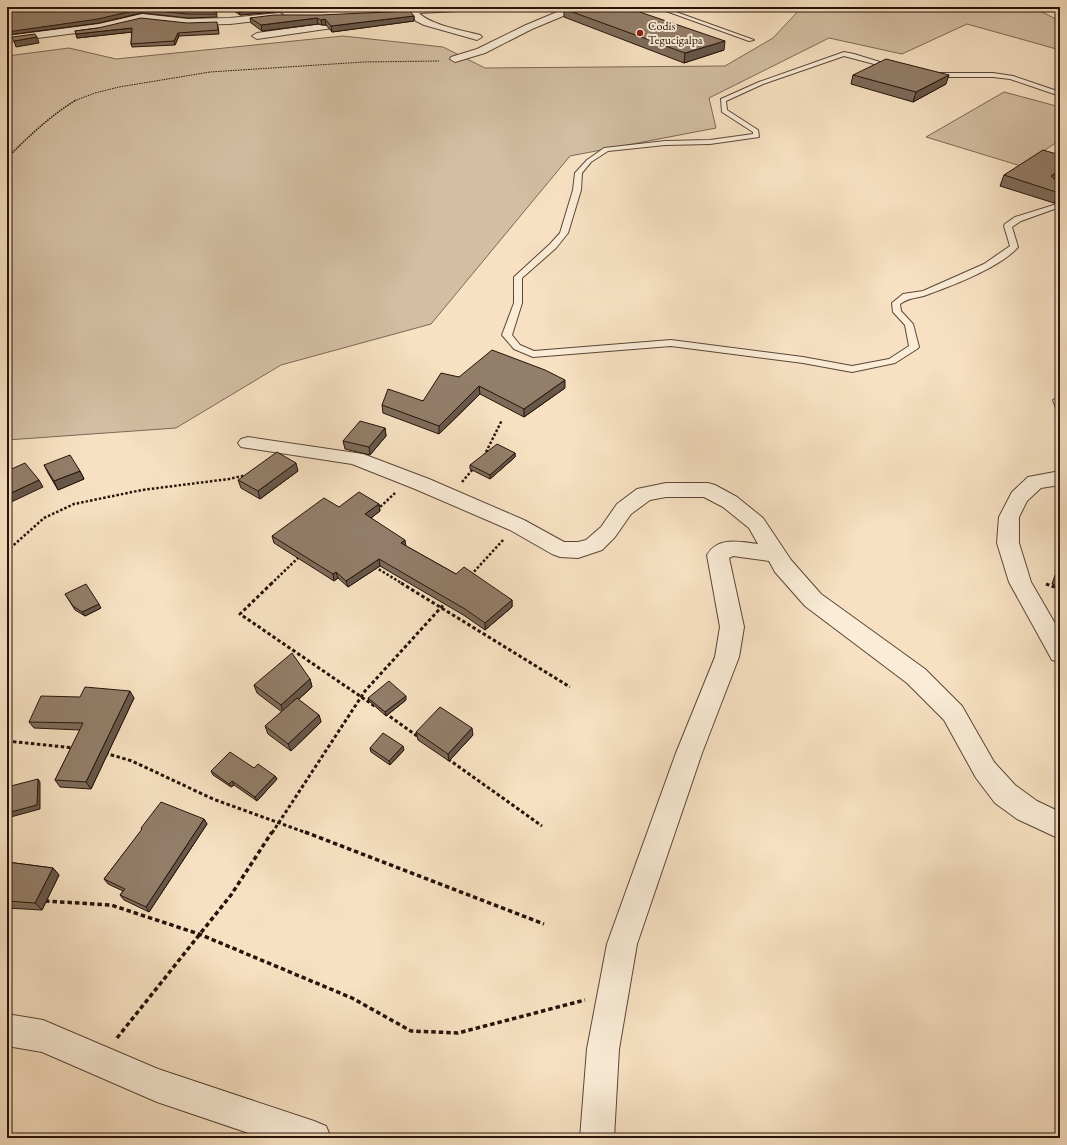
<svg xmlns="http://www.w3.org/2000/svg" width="1067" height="1145" font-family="'EB Garamond',serif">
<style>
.green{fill:#d3bea3;stroke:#7c6856}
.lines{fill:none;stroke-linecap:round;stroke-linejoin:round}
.service-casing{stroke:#5a4638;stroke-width:2}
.minor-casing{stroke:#5a4638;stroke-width:2}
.path-far4{stroke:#26130a;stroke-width:1;stroke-dasharray:1.5 1;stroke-linecap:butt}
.path-far3{stroke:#26130a;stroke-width:1.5;stroke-dasharray:1.5 1;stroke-linecap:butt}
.path-far2{stroke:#26130a;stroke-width:2.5;stroke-dasharray:2.5 2;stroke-linecap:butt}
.path-far1{stroke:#26130a;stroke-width:3;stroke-dasharray:3.5 2.5;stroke-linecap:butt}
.path{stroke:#26130a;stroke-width:3.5;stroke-dasharray:4.5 3;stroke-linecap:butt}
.service{fill:#faecd7;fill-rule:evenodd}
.minor{fill:#faecd7;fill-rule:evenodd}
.wall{fill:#7e6c5b;stroke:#26130a}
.shaded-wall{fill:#67584a;stroke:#26130a}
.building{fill:#937e6a;stroke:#26130a}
.poi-dot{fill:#8f2418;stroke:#faecd7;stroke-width:1.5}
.labels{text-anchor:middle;stroke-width:4;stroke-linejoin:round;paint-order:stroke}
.far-poi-label{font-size:12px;fill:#26130a;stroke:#faecd7;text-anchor:start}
</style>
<rect width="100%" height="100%" fill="#f7e1c2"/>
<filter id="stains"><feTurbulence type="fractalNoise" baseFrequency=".005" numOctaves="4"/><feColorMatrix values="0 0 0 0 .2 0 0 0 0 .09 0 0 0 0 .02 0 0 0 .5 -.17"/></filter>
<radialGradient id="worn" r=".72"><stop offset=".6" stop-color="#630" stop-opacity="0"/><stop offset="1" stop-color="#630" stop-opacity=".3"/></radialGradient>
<!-- green -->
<g class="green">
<polygon points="802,7 1016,7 1034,8 1060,21 1060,50 967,24 902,54 829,38 709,98 716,128 570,156 431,324 281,365 176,428 7,440 7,56 69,48 116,59 343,36 443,47 485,68 725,66 773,38"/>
<polygon points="1004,92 1060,107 1060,140 1021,166 926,137"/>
</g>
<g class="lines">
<!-- service casing -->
<g class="service-casing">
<g id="service">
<polygon points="655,7 662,7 754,40 749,41"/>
<path d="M844,52L854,54L896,67L893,69L844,56L763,84L726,101L727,110L758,130L759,137L710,144L665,145L608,151L591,162L582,173L581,190L568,233L556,248L522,278V303L512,335L520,345L534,351L671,340L803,357L852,366L889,359L909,346L905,325L893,312L892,303L903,294L923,291L984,264L1010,246L1004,226L1005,224L1015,217L1060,203V207L1021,221L1012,227L1018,247C1001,267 954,285 929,294C918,299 911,296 900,304L901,311L913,324L919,347L917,349L895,363L852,372L803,363L671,346L533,357L514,349L502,335L514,303V277L550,244L560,233L573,190L575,173L587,160L604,148L665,141L710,140L753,134V132L722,112L721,99L759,82Z"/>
<polygon points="993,73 1013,76 1060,92 1060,96 1010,79 993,77 933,77 930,75 933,73"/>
<polygon points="1058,397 1060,398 1060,409 1056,408 1053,400"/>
</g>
</g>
<!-- minor casing -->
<g class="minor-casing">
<g id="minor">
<path d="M433,7H482L477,10L419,13C430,25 465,31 480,35L482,37L477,40L424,25L416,21L410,14L382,16L377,13L382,10Z"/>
<polygon points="569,7 582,7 580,9 532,29 485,53 455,62 450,59 451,57 477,49 526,25"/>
<polygon points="279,13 282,14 284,16 282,18 230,24 188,25 142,20 99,30 7,42 7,36 99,24 142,14 188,19 230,18"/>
<polygon points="357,19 362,22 360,24 257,39 252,36 257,33"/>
<path d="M248,437L363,454L429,479L524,520L564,542H578L586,540L601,527L617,504L637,489L666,483H708L715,485L737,497L763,518L791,560L821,594L925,669L962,706L994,762L1015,785L1037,801L1060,812V839L1017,819L995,803L976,778L944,720L907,683L805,606L775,572L769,561L733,556L729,558L744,627L739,657L702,753L637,944L619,1049L614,1138H580L587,1049L607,944L676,753L715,657L720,627L707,555C718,536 740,542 758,544L749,528L723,507L704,497H666L650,500L631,514L615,537L602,550L578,558L560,557L552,554L510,530L415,489L352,464L241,447L238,443L241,439Z"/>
<polygon points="1060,471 1060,485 1041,488 1027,501 1019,517 1019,543 1031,582 1060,632 1060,662 1052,660 1009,582 997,543 999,517 1012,492 1028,477"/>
<polygon points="7,1014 43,1020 158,1069 314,1121 326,1126 331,1138 263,1138 157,1102 42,1052 7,1046"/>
</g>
</g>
<!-- path-far4 -->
<polyline class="path-far4" points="74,101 95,93 119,87 210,72 364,62 439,61"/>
<!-- path-far3 -->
<path class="path-far3" d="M7,158C29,136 50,116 76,100"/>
<!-- path-far2 -->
<g class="path-far2">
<polyline points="484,456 502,420"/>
<polyline points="462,482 473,469"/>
<polyline points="377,510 395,493"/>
<polyline points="7,551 44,518 74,504 142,490 229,479 247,475"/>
<polyline points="375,567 403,584"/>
<polyline points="471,575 504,539"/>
<polyline points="271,584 300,556"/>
</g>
<!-- path-far1 -->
<g class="path-far1">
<polyline points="272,583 240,614 376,707"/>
<polyline points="401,583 570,687"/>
<polyline points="1046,584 1060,589"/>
<polyline points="385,713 420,738"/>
<polyline points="7,741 74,748"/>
<polyline points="105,753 132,761 213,799 307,833"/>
<polyline points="448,759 542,826"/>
<polyline points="272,833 365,691 446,602"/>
</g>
<!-- path -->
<g class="path">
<polyline points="305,832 544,924"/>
<polyline points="45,901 111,905 199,934 352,998 411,1031 458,1033 585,1000"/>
<polyline points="117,1038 231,895 272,832"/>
</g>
<!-- service -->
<use href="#service" class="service"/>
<!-- minor -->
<use href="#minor" class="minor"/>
</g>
<!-- wall -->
<g class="wall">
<polygon points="7,7 216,7 217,17 188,18 142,13 99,23 7,35"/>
<polygon points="228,7 412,7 322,12 275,12 240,15"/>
<polygon points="564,9 724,50 684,63 564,17"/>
<polygon points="414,16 414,21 332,32 326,25 322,25 318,24 262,31 251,23 250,18"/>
<polygon points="218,26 219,34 179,36 175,45 132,47 131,44 132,32 77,38 75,31 98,28"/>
<polygon points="853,75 946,84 913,102 851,84"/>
<polygon points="1060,155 1060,177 1056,180 1060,184 1060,202 1054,203 1000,186 1004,175"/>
<polygon points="459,377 565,388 524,417 480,394 439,434 383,413 382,405 423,401"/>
<polygon points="385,428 386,436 370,455 345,449 343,441"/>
<polygon points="515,453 515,457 490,479 470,469 470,465"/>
<polygon points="44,465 80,471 84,479 58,490 48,473"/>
<polygon points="298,471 260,499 241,488 238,480"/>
<polygon points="379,504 380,511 371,518 406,546 456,574 512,600 512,607 485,630 465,616 380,566 348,587 338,578 334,581 274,543 272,536 339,507"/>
<polygon points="1060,561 1060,586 1052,584"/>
<polygon points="65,594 101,608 85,616 75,610"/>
<polygon points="310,679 312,687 298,700 319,715 321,722 291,751 268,734 265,726 282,712 257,693 254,685"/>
<polygon points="134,698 91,789 60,787 55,780 80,730 34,728 29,722"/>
<polygon points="368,698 406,700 386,716 369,701"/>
<polygon points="416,732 473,735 449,761 418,740"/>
<polygon points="370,748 404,750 390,765 371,752"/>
<polygon points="254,768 275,776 277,779 257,801 234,785 231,787 213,775 211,771"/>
<polygon points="204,819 207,824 149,912 124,900 120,895 123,891 108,884 104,879 142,830 141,828"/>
<polygon points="7,862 53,868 59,875 42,910 7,908"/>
</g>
<!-- shaded-wall -->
<g class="shaded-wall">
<polygon points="274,8 275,12 240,15 239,12"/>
<polygon points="141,9 142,13 99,23 7,35 7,32"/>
<polygon points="414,16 414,21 332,32 331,26"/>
<polygon points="317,18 318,24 262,31 261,25"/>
<polygon points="325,19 326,25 322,25 321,20"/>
<polygon points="132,28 133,32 77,38 76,34"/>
<polygon points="178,33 179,36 175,45 174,41"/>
<polygon points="37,37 39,43 16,47 14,41"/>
<polygon points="725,41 724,50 684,63 685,53"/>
<polygon points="949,75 946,84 913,102 916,92"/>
<polygon points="1060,170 1060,177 1047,187 1051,176"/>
<polygon points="1060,192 1060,202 1054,203 1059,193"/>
<polygon points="565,380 565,388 524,417 524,409"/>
<polygon points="479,386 480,394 439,434 439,426"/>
<polygon points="385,428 386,436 370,455 369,447"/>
<polygon points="515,453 515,457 490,479 490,475"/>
<polygon points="296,463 298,471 260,499 258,491"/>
<polygon points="80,471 84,479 58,490 54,481"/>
<polygon points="39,480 43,487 7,504 7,495"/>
<polygon points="379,504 380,511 367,521 365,514"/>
<polygon points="405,540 406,547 401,543"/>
<polygon points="379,559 380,566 348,587 346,581"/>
<polygon points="336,572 338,578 334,581 333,574"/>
<polygon points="512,600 512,607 485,630 485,623"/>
<polygon points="99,604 101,608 85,616 82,612"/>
<polygon points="310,679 312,687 283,713 281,705"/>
<polygon points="130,691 134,698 91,789 86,782"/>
<polygon points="406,696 406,700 386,716 385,712"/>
<polygon points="319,715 321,722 291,751 288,744"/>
<polygon points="472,728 473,735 449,761 448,754"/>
<polygon points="403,746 404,750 390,765 389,761"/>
<polygon points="275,776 277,779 257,801 255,797"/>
<polygon points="38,779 40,782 40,809 7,818 7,813"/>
<polygon points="232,781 234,785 231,787 229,784"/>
<polygon points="204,819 207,824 149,912 146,907"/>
<polygon points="53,868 59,875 42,910 35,903"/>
</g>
<!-- building -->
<g class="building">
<polygon points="7,7 216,7 216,14 187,14 141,9 98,19 7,32"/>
<polygon points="232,7 348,7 321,8 274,8 239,12"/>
<polygon points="569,7 625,7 725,41 685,53 564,9"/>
<polygon points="410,11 414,16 331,26 325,19 321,20 317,18 261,25 250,18 274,15 321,15"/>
<polygon points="141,18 187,23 217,22 218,30 178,33 174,41 131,44 132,28 76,34 75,31 98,28"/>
<polygon points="35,34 37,37 14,41 12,37"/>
<polygon points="886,59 949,75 916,92 853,75"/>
<polygon points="1043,150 1060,155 1060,170 1051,176 1060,184 1060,192 1059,193 1004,175"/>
<polygon points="492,350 545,370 565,380 524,409 479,386 439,426 382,405 388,389 423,401 441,373 459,377"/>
<polygon points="360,421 385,428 369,447 343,441"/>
<polygon points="497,444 515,453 490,475 470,465"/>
<polygon points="277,452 296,463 258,491 238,480"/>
<polygon points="70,455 80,471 54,481 44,465"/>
<polygon points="25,463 39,480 7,495 7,471"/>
<polygon points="359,492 379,504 365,514 405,540 401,543 456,574 464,567 512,600 485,623 465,609 379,559 346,581 336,572 333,574 272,536 324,498 339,507"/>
<polygon points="1060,566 1060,578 1056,577"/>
<polygon points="86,584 99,604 82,612 73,606 65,594"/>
<polygon points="292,653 310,679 281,705 254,685"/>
<polygon points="389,681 406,696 385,712 368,698"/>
<polygon points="85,687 130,691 86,782 55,780 83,723 29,722 41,696 80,697"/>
<polygon points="297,698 319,715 288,744 265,726"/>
<polygon points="440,707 472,728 448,754 416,732"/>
<polygon points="383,733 403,746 389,761 370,748"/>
<polygon points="230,752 254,768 258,764 275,776 255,797 232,781 229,784 211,771"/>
<polygon points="38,779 37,805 7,813 7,787"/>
<polygon points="161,802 204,819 146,907 120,895 125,889 104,879 142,829 141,828"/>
<polygon points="7,862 53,868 35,903 7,901"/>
</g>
<!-- markers -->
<circle class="poi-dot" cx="640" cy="33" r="4"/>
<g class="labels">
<!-- far-poi labels -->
<g class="far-poi-label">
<text x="648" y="30">Codis<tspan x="648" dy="14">Tegucigalpa</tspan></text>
</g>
</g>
<!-- margin -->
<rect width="1067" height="1145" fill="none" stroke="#f7e1c2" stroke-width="24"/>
<rect x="8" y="8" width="1051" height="1129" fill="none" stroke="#26130a" stroke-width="2"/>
<rect x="12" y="12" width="1043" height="1121" fill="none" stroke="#26130a"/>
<rect width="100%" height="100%" filter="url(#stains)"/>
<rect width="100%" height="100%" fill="url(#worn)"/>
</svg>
